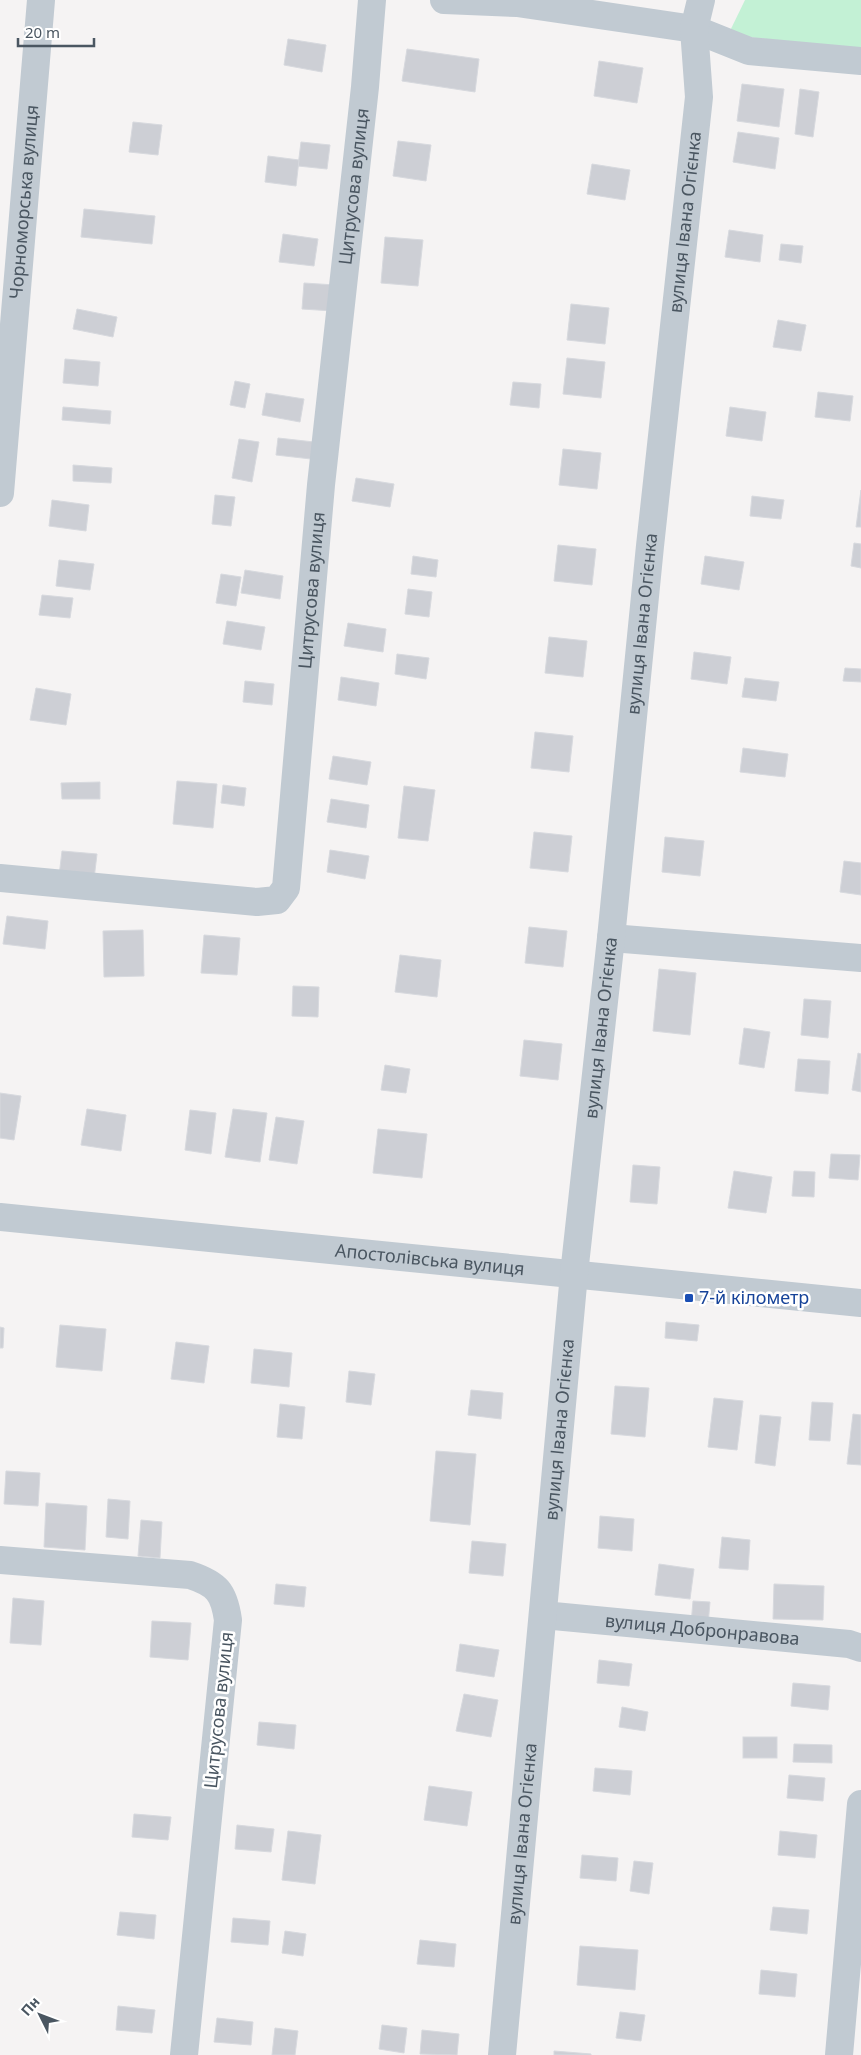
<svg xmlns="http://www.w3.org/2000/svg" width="861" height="2055" font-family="'Noto Sans',sans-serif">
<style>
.green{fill:#c3f1d5}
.building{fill:#cdcfd5;stroke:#d7d9de}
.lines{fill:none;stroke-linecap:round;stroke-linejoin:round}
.minor{stroke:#c1cad2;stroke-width:28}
.transit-dot{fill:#1a4fb4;stroke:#fff;stroke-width:2}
.labels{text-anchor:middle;stroke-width:5;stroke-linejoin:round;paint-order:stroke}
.street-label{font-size:18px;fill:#4a5661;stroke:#fff}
.transit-label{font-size:18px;fill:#164399;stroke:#fff;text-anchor:start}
</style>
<rect width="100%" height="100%" fill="#f5f3f3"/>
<!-- green -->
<polygon class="green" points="745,0 861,0 861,49 728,35"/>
<!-- building -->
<g class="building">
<polygon points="288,39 326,45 322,72 284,65"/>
<polygon points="407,49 479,59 475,92 402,81"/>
<polygon points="599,61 643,68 637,103 594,96"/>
<polygon points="742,84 784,89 779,127 737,121"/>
<polygon points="800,89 819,92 813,137 795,134"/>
<polygon points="133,122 162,125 158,155 129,152"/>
<polygon points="738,132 779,138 775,169 733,162"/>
<polygon points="398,141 431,145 426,181 393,176"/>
<polygon points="301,142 330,145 327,169 298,166"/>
<polygon points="268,156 299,160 296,186 265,182"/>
<polygon points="592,164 630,170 625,200 587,194"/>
<polygon points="84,209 155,216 152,244 81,237"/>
<polygon points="729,230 763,235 760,262 725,257"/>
<polygon points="283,234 318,239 314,266 279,262"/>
<polygon points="385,237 423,240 418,286 381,283"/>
<polygon points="781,244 803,246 801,263 779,260"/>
<polygon points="304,283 335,285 333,311 302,309"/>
<polygon points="571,304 609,308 605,344 567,340"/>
<polygon points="77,309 117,317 113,337 73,329"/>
<polygon points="778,320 806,325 801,351 773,347"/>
<polygon points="567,358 605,362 601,398 563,394"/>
<polygon points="65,359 100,362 98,386 63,383"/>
<polygon points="235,381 250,384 245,408 230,405"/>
<polygon points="513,382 541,384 539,408 510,405"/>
<polygon points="818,392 853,396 850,421 815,417"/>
<polygon points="266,393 304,399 300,422 262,415"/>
<polygon points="63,407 111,411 110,424 62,420"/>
<polygon points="730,407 766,412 762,441 726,436"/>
<polygon points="278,438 314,442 311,459 276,455"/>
<polygon points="239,439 259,442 252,482 232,478"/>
<polygon points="563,449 601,453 597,489 559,485"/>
<polygon points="73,465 112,468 111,483 73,481"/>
<polygon points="356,478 394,484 390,507 352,501"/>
<polygon points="861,490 861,527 856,527"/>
<polygon points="215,495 235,497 231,526 212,524"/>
<polygon points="752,496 784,500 781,519 750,516"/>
<polygon points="52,500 89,505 86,531 49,526"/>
<polygon points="854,543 861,544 861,568 851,566"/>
<polygon points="558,545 596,549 592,585 554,581"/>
<polygon points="413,556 438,560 436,577 411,574"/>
<polygon points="705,556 744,562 739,590 701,584"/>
<polygon points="59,560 94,564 90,590 56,586"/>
<polygon points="245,570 283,576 280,599 241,593"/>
<polygon points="221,574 241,577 236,606 216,603"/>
<polygon points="408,589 432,592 429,617 405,614"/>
<polygon points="42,595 73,598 70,618 39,615"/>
<polygon points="227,621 265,627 261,650 223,644"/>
<polygon points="348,623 386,629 383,652 344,646"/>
<polygon points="549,637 587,641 583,677 545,673"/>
<polygon points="694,652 731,657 727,684 691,679"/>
<polygon points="397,654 429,658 426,679 395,674"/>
<polygon points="845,668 861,669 861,682 843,681"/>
<polygon points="341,677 379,683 376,706 338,700"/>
<polygon points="745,678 779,682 776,701 742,697"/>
<polygon points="245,681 274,684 272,705 243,702"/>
<polygon points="36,688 71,694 66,725 30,720"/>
<polygon points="535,732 573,736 569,772 531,768"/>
<polygon points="743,748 788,754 785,777 740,772"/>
<polygon points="333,756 371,762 367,785 329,779"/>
<polygon points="177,781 217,784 213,828 173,824"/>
<polygon points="100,782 100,799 62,799 61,783"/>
<polygon points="223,785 246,788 244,806 221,803"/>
<polygon points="404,786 435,790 428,841 398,838"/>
<polygon points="331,799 369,805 366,828 327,822"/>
<polygon points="534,832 572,836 568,872 530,868"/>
<polygon points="665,837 704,841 700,876 662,872"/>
<polygon points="330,850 369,856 365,879 327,872"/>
<polygon points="62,851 97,854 94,879 59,876"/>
<polygon points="844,861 861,863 861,895 840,892"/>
<polygon points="7,916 48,921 45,949 3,944"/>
<polygon points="529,927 567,931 563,967 525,963"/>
<polygon points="143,930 144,976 104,977 103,931"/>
<polygon points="204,935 240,938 237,975 201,973"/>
<polygon points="400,955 441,960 437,997 395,992"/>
<polygon points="659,969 696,973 690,1035 653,1031"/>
<polygon points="293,986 319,987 318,1017 292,1016"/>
<polygon points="804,999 831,1001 828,1038 801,1035"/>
<polygon points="744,1028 770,1032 764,1068 739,1064"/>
<polygon points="524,1040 562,1044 558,1080 520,1076"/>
<polygon points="858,1053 861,1054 861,1092 852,1090"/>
<polygon points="798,1059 830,1061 828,1094 795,1091"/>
<polygon points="385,1065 410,1069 406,1093 381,1090"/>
<polygon points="0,1093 21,1096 14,1140 0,1138"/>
<polygon points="87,1109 126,1115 121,1151 81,1145"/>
<polygon points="233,1109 267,1113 260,1162 225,1157"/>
<polygon points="190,1110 216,1113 211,1154 185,1150"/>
<polygon points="276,1117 304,1121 297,1164 269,1160"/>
<polygon points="378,1129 427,1134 422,1178 373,1173"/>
<polygon points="831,1154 860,1155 858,1180 829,1178"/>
<polygon points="633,1165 660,1167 657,1204 630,1202"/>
<polygon points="734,1171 772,1177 766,1213 728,1208"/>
<polygon points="794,1171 815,1172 814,1197 792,1196"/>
<polygon points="666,1322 699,1325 697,1341 665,1338"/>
<polygon points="60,1325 106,1329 102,1371 56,1367"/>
<polygon points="0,1327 4,1328 3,1348 0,1348"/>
<polygon points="176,1342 209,1346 204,1383 171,1379"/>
<polygon points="254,1349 292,1353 289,1387 251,1383"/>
<polygon points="349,1371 375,1374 371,1405 346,1402"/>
<polygon points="615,1386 649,1388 645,1437 611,1434"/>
<polygon points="471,1390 503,1393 501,1419 468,1415"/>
<polygon points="714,1398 743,1401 737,1450 708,1447"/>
<polygon points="812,1402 833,1403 830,1441 809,1440"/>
<polygon points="280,1404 305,1407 302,1439 277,1437"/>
<polygon points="853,1414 861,1415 861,1465 847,1464"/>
<polygon points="760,1415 781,1417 775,1466 755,1463"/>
<polygon points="436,1451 476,1454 470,1525 430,1521"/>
<polygon points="6,1471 40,1473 38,1506 4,1504"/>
<polygon points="108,1499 130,1501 128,1539 106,1537"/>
<polygon points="46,1503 87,1506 85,1550 44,1547"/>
<polygon points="600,1516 634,1519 632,1551 598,1548"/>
<polygon points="141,1520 162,1522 160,1558 138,1556"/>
<polygon points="722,1537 750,1540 748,1570 719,1568"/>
<polygon points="472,1541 506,1544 503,1576 469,1573"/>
<polygon points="659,1564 694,1569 690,1599 655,1595"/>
<polygon points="276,1584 306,1587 304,1607 274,1604"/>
<polygon points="774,1584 824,1586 823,1620 773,1619"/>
<polygon points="13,1598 44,1601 41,1645 10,1643"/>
<polygon points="693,1601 710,1602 708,1625 691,1624"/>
<polygon points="152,1621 191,1623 188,1660 150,1657"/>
<polygon points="460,1644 499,1650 494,1677 456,1671"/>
<polygon points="599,1660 632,1664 629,1686 597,1683"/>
<polygon points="793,1683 830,1686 828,1710 791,1706"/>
<polygon points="464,1694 498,1700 491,1737 456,1731"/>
<polygon points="622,1707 648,1712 645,1731 619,1727"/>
<polygon points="259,1722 296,1725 294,1749 257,1745"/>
<rect x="743" y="1737" width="34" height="21"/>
<polygon points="794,1744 832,1745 832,1763 793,1762"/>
<polygon points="595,1768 632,1771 630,1795 593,1791"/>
<polygon points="789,1775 825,1778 823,1801 787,1798"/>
<polygon points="429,1786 472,1792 467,1826 424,1820"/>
<polygon points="134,1814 171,1817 168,1840 132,1837"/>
<polygon points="237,1825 274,1829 271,1852 235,1849"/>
<polygon points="288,1831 321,1835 315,1884 282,1880"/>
<polygon points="780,1831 817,1835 815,1858 778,1855"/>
<polygon points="582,1855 618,1858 616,1881 580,1878"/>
<polygon points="634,1861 653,1863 649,1894 630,1891"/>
<polygon points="773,1907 809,1910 807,1934 770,1930"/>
<polygon points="120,1912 156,1915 154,1939 117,1935"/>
<polygon points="233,1918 270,1921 268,1945 231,1942"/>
<polygon points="285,1931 306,1934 303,1956 282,1953"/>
<polygon points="420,1940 456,1944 454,1967 417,1964"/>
<polygon points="580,1946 638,1950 635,1990 577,1985"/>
<polygon points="761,1970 797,1974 795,1997 759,1994"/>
<polygon points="118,2006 155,2010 152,2033 116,2030"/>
<polygon points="620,2012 645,2015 641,2041 616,2038"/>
<polygon points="217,2018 253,2022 251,2045 214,2042"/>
<polygon points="382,2025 407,2028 404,2053 379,2049"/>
<polygon points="275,2028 298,2031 295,2055 272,2055"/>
<polygon points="422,2030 459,2034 457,2055 420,2054"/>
<polygon points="554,2051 591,2054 591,2055 554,2055"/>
</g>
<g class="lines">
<!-- minor -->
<g class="minor">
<polyline points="444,0 517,3 694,29 749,51 861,61"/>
<path id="s1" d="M0,493L41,0"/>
<path id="s2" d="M0,878L257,902L277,900L286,888L321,485L365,87L372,0"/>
<polyline points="611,938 861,958"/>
<path id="s3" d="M0,1217L861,1303"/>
<path d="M0,1560L190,1575C217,1584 224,1592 228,1620L184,2055"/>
<path id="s4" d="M543,1615L849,1644L861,1648"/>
<path id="s5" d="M502,2055L574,1274L611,938L650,546L699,97L694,29L701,0"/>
<polyline points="839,2055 861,1804"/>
</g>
</g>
<!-- markers -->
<rect class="transit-dot" x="684" y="1293" width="10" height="10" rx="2.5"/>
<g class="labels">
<!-- street labels -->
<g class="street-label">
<text dy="6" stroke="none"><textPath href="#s2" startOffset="998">Цитрусова вулиця</textPath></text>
<text dy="6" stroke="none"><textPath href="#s1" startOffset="292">Чорноморська вулиця</textPath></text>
<text dy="6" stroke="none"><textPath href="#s5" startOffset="1842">вулиця Івана Огієнка</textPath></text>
<text dy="6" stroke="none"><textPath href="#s2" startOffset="592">Цитрусова вулиця</textPath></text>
<text dy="6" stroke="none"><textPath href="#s5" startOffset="1438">вулиця Івана Огієнка</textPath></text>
<text dy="6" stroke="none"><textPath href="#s5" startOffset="1032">вулиця Івана Огієнка</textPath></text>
<text dy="6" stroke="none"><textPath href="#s3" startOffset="432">Апостолівська вулиця</textPath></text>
<text dy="6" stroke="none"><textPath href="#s5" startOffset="628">вулиця Івана Огієнка</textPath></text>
<text dy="6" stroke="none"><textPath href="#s4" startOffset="160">вулиця Добронравова</textPath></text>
<text transform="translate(219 1710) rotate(-84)" y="6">Цитрусова вулиця</text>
<text dy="6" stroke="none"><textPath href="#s5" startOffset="222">вулиця Івана Огієнка</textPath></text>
</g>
<!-- transit labels -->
<g class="transit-label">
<text x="699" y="1304">7-й кілометр</text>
</g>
</g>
<!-- north arrow -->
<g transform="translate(40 2015) rotate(312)" stroke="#ffffff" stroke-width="4" paint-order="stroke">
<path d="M0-4L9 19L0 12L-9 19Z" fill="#4a5661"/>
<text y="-8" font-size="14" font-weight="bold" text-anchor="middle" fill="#4a5661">Пн</text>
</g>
<!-- scale -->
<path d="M18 38v8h76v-8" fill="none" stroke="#4a5661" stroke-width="2.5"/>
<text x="25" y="38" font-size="15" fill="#4a5661" stroke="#ffffff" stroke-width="4" paint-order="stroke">20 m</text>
</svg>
